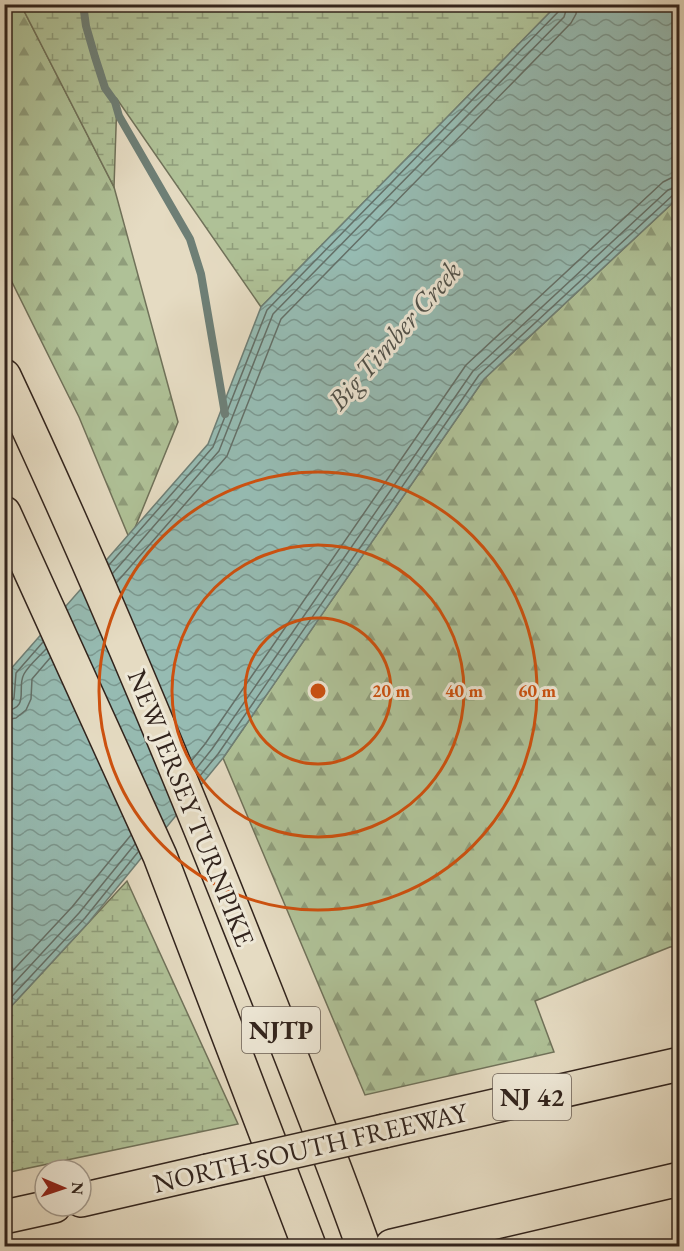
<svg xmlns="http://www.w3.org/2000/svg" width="684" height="1251" font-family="'EB Garamond',serif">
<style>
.forest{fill:url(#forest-firs);stroke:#70725a;stroke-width:1.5}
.wetland{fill:url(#wetland-marsh);stroke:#70725a;stroke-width:1.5}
.water{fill:url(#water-waves);stroke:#6e7f76;stroke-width:1.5}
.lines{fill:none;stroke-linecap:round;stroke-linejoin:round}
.shore{stroke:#647068;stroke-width:1.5}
.stream{stroke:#6e7f76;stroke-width:8}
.highway-casing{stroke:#32241d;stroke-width:36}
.highway{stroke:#e5dbc2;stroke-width:33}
.highway-bridge-casing{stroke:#32241d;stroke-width:36;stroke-linecap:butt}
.highway-bridge{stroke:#e5dbc2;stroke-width:33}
.ring{fill:none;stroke:#cd510f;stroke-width:3}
.labels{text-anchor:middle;stroke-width:6;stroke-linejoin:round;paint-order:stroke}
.shield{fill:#eee8d7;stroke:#6a5f55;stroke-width:1.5}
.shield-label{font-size:26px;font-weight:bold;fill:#32241d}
.street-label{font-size:27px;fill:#32241d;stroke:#eee8d7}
.water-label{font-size:28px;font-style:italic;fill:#50514a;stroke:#eee8d7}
.centre{fill:#cd510f;stroke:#eee8d7;stroke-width:3}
.ring-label{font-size:18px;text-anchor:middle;font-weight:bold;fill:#cd510f;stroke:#eee8d7;stroke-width:6;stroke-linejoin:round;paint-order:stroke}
</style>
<defs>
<pattern id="forest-firs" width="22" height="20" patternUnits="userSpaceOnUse" patternTransform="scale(1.5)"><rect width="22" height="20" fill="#afc197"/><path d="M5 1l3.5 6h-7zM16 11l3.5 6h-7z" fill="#8f9d7b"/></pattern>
<pattern id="wetland-marsh" width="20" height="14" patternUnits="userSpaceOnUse" patternTransform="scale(1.5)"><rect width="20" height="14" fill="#afc197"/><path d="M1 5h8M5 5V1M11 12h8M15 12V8" fill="none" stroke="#8f9d7b"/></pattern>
<pattern id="water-waves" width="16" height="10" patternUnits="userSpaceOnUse" patternTransform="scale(1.5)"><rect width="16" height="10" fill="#96bbb2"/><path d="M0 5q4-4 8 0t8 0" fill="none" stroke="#7b9890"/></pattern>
</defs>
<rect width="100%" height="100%" fill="#e5dbc2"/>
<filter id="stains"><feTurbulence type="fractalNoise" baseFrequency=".00333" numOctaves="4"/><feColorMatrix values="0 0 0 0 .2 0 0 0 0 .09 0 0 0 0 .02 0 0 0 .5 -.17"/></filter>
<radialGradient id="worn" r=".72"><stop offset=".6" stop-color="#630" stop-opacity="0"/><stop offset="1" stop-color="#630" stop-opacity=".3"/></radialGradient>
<!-- forest -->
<g class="forest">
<polygon points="5,5 21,5 114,187 178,422 130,540 79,417 5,268"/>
<polygon points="679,197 679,946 670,947 535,1001 554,1052 365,1095 223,758 484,379"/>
</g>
<!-- wetland -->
<g class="wetland">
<polygon points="21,5 557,5 261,307 117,99 114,187"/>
<polygon points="127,881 238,1124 5,1173 5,1013"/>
</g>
<!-- water -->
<polygon class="water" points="557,5 679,5 679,197 484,379 223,758 89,922 5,1013 4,699 9,696 9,671 208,444 261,307"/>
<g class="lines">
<!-- shore -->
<g class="shore">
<polyline points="109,565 213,447 267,310 559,11 561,4"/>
<polyline points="113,573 219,451 273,314 564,17 568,4"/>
<polyline points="117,582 227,456 281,319 571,23 576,14 577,4"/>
<polyline points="4,703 10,703 14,698 16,673 43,642"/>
<path d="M4,711C31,709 16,688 24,674C29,665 39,657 46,649"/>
<polyline points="4,720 16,718 26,710 31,699 32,679 50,658"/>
<polyline points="192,760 205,744 466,365 663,182 671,178 680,177"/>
<polyline points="196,769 212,749 473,371 668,190 680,186"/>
<polyline points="199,777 218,754 479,375 673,195 680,193"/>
<polyline points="4,980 72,907 131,835"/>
<polyline points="4,994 79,913 135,844"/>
<polyline points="4,1005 85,918 138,852"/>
</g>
<!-- stream -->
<polyline class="stream" points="83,4 86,26 95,57 105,88 115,102 119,116 190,239 201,274 225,414"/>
<!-- highway casing -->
<g class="highway-casing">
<g id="highway">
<path d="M4,376C91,561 169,748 244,937C285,1040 326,1142 363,1246"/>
<polyline points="4,513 160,856 309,1246"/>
<polyline points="384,1131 680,1064"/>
<polyline points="81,1200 207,1171"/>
<polyline points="4,1217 54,1206"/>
<polyline points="392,1246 680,1179"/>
</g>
</g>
<!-- highway -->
<use href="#highway" class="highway"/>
<!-- highway-bridge casing -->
<g class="highway-bridge-casing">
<polyline id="highway-bridge" points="207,1171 384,1131"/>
</g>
<!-- highway-bridge -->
<use href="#highway-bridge" class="highway-bridge"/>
</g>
<!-- distance rings -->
<g class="ring">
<circle cx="318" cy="691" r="73"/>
<circle cx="318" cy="691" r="146"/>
<circle cx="318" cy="691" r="219"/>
</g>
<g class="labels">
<!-- shield labels -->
<g class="shield">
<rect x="242" y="1007" width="78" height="46" rx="4.5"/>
<rect x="493" y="1074" width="78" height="46" rx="4.5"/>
</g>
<g class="shield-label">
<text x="281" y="1039">NJTP</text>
<text x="532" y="1106">NJ 42</text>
</g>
<!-- street labels -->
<g class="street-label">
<text transform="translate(191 808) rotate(68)" y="9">NEW JERSEY TURNPIKE</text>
<text transform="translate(310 1148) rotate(-13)" y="9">NORTH-SOUTH FREEWAY</text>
</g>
<!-- water labels -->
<g class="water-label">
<text transform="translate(394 335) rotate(-49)" y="10">Big Timber Creek</text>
</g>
</g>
<circle cx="318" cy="691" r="9" class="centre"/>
<g class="ring-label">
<text x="391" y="697">20 m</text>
<text x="464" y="697">40 m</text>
<text x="537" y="697">60 m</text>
</g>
<!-- margin -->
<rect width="684" height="1251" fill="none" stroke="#e5dbc2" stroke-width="24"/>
<rect x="6" y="6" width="672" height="1239" fill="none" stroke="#32241d" stroke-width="3"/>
<rect x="12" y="12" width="660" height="1227" fill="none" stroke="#32241d" stroke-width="1.5"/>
<!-- north arrow -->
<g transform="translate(63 1188) rotate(92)"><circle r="28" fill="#eee8d7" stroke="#a39a8d" stroke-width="1.5"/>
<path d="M0-4.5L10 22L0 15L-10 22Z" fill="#8f2418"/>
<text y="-9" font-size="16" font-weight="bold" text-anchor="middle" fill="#32241d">N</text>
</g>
<rect width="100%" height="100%" filter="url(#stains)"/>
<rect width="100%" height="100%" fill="url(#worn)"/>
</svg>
